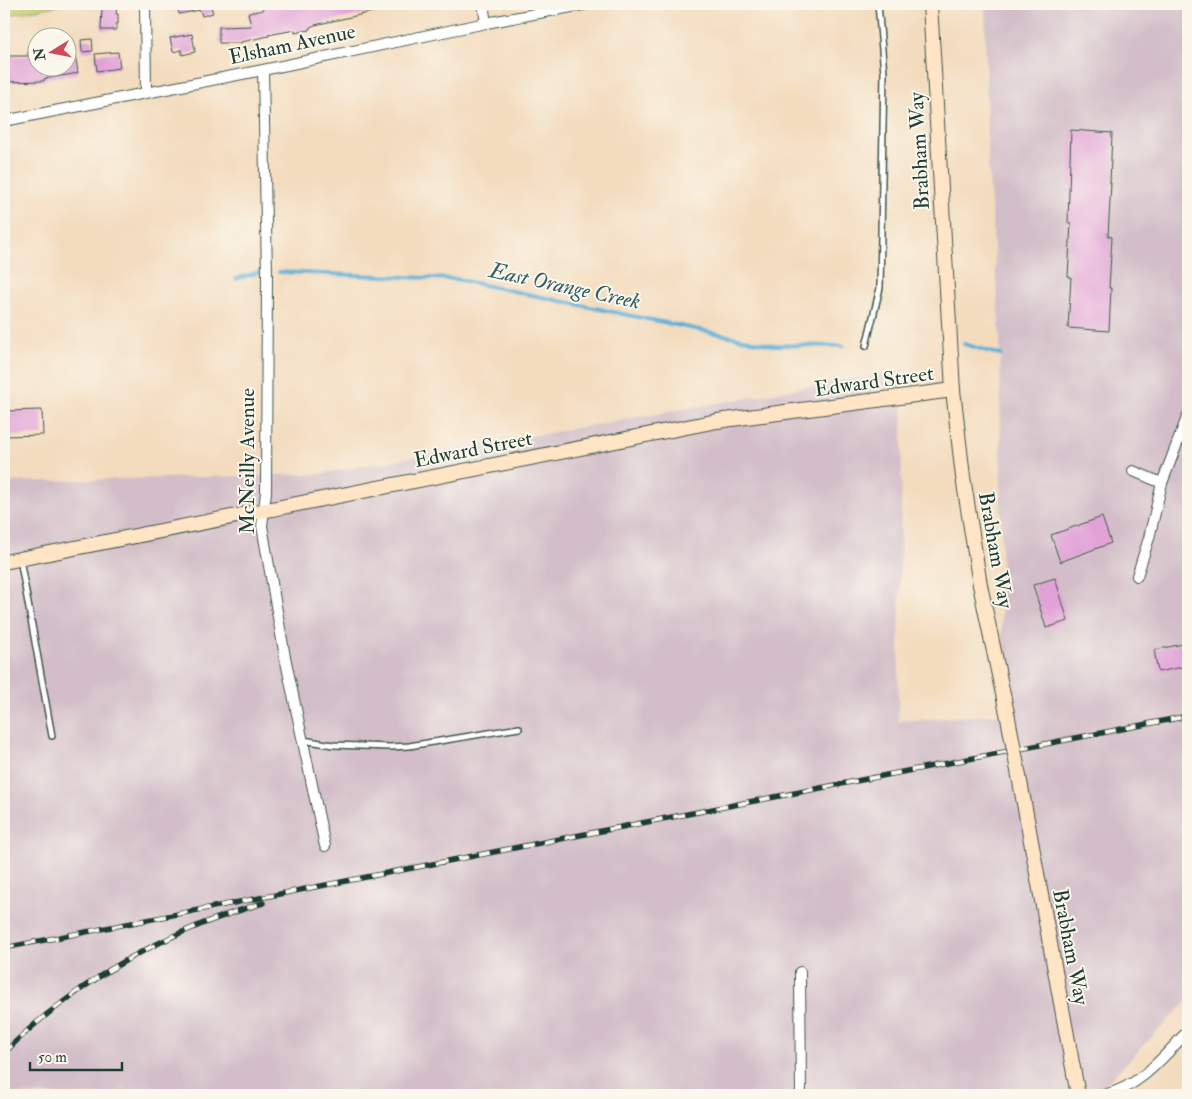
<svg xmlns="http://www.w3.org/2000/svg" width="1192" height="1099" font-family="'IM FELL Double Pica',serif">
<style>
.industrial{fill:#d2bdc8}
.green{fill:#c3cf71;stroke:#718652}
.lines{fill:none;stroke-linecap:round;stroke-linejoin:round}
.stream{stroke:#5caed7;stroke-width:4}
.building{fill:#e1a2d7}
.lane-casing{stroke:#3f5549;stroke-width:8}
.street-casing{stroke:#3f5549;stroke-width:12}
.secondary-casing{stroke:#3f5549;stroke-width:16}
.lane{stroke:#fff;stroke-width:5}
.street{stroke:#fff;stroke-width:10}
.secondary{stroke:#ffe4c6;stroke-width:14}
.rail-casing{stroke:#1f3d34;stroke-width:5.5}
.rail{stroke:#fbf7ec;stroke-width:4;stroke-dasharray:11;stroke-linecap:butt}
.secondary-bridge-casing{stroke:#3f5549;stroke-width:16;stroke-linecap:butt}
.secondary-bridge{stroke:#ffe4c6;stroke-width:14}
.labels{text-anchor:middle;stroke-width:4;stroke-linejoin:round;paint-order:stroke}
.street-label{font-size:21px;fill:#1f3d34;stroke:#fbf7ec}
.water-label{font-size:22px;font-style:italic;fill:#315f65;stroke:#fbf7ec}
</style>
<rect width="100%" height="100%" fill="#fbf7ec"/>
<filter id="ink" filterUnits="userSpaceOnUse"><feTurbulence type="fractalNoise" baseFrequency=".02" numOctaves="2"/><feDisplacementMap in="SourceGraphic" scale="10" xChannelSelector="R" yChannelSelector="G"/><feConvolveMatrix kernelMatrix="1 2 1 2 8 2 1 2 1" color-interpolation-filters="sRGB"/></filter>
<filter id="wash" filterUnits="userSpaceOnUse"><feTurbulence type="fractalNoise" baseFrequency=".0096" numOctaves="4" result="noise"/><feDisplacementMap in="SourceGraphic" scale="20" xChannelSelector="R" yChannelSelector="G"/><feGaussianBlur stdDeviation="1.12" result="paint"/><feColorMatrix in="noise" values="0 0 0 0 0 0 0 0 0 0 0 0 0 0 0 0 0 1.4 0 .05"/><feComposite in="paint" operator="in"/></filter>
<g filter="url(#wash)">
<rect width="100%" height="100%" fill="#f3dcbe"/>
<!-- industrial -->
<polygon class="industrial" points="985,4 1188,4 1188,1000 1095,1095 116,1095 127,1085 113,1095 4,1095 4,482 319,474 903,370 898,721 1002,714 1000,336 987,146"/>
<!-- green -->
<polygon class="green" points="4,4 67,4 4,16"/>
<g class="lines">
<!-- stream -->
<g class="stream">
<polyline points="279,272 455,279 772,345 843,346"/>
<polyline points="236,279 259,272"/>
<polyline points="964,344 1001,355"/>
</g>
</g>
<g id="blocks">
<!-- building -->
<g class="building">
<polygon points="177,4 210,4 213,13 202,16 200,10 179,14"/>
<polygon points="262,4 287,4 287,7 301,4 311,4 312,8 330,4 389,4 390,8 315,25 310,27 310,30 295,33 295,30 268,35 269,36 241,42 241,43 219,43 219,27 251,26 248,13 263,10"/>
<polygon points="102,5 117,5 116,14 118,14 118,24 116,24 116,30 101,30"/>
<polygon points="192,34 195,52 182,55 182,50 173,52 170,38"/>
<polygon points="68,39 73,39 78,73 44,79 44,81 4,82 4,56 28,56 28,52 38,52 38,68 68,68"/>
<polygon points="92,39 93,51 82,52 81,40"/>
<polygon points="118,52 120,68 97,71 95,54"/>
<polygon points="1071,130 1112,133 1110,183 1111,183 1108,236 1112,237 1109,288 1111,288 1109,331 1068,328 1071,277 1068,277 1071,223 1068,223"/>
<polygon points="42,410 43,435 4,436 4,411"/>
<polygon points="1102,517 1111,543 1060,562 1051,535"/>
<polygon points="1055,578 1068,621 1046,628 1033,585"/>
<polygon points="1188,643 1188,666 1158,672 1154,650"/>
</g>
</g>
</g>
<g filter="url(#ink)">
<use href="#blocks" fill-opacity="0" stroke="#3f5549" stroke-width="1"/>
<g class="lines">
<!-- lane casing -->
<g class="lane-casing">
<g id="lane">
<polyline points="866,346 880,288 884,73 878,4"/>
<polyline points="20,559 52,736"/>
<polyline points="303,740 333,745 390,747 409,746 519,728"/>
</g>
</g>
<!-- street casing -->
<g class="street-casing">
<g id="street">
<polyline points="145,4 146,93"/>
<polyline points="483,4 486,23"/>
<polyline points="263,70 267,275 266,492 262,526 285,657 325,846"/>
<polyline points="4,121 263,70 486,23 588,4"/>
<polyline points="1133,471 1162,483"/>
<polyline points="1137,576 1149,538 1162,483 1188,415"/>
<polyline points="800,972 801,1095"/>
<path d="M1104,1095C1140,1087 1163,1057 1188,1031"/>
</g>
</g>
<!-- secondary casing -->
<g class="secondary-casing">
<g id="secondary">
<polyline points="930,4 953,390 963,477 980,585 1008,718"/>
<polyline points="4,562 717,421 953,390"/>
<polyline points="1016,760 1078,1095"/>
</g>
</g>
<!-- lane -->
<use href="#lane" class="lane"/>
<!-- street -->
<use href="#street" class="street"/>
<!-- secondary -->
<use href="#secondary" class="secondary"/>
<!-- rail casing -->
<g class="rail-casing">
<g id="rail">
<polyline points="4,948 1188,716"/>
<path d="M4,1053C22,1035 41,1018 62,1003C121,957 191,924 263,903"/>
</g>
</g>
<!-- rail -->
<use href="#rail" class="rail"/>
<!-- secondary-bridge casing -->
<g class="secondary-bridge-casing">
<polyline id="secondary-bridge" points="1008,718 1016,760"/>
</g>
<!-- secondary-bridge -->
<use href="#secondary-bridge" class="secondary-bridge"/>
</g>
</g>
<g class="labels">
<!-- street labels -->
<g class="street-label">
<text transform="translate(292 44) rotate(-12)" y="7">Elsham Avenue</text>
<text transform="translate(919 151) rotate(-93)" y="7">Brabham Way</text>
<text transform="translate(874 381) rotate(-8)" y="7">Edward Street</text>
<text transform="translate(473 449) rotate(-11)" y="7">Edward Street</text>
<text transform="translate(247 461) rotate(-90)" y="7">McNeilly Avenue</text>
<text transform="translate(996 550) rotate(80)" y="7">Brabham Way</text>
<text transform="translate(1071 947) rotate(79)" y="7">Brabham Way</text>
</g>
<!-- water labels -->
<g class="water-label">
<text transform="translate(565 285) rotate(12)" y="8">East Orange Creek</text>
</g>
</g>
<!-- margin -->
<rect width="1192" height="1099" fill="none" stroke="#fbf7ec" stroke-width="20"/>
<!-- north arrow -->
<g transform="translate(52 52) rotate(260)"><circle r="24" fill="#fbf7ec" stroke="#a3ada2"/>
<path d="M0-4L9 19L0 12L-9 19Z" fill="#d1495b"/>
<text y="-8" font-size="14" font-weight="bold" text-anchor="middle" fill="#1f3d34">N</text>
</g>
<!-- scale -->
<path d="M30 1062v8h92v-8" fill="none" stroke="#1f3d34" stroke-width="2.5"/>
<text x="38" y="1062" font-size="15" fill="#1f3d34" stroke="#fbf7ec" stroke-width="4" paint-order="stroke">50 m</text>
</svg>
